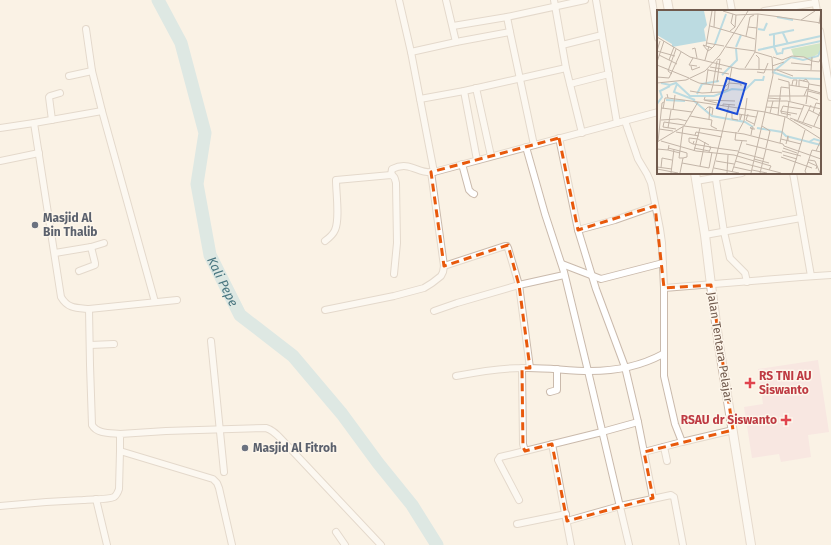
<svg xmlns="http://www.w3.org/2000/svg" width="831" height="545" font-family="'Fira Sans',sans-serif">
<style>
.medical{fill:#f6d9dc}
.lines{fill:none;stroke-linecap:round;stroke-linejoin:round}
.river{stroke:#bcdbe1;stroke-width:13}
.street-casing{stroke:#cabaac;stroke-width:8}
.secondary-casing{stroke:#cebcad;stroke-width:10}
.street{stroke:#fff;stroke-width:6}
.secondary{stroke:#fff;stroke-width:8}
.marked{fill:none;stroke:#e8590c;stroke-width:3;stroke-dasharray:8 5;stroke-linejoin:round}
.worship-dot{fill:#6b7280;stroke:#fdf6eb;stroke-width:1.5}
.health-dot{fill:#e0444e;stroke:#fdf6eb;stroke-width:1.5}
.labels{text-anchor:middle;stroke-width:3;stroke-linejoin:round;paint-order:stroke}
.worship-label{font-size:12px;font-weight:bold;fill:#5b616d;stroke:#fdf6eb;text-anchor:start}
.street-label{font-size:12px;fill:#705a4d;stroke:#fdf6eb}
.health-label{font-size:12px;font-weight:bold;fill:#be3a42;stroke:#fdf6eb;text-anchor:start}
.water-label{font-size:13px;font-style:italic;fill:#497680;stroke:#fdf6eb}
.inset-river{fill:none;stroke:#bcdbe1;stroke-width:2}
.inset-road{fill:none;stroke:#c3b5a8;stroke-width:1}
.view{fill:#1d4ed8;fill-opacity:0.15;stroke:#1d4ed8;stroke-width:2}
.inset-edge{fill:none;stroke:#705a4d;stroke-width:2}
</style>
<rect width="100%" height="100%" fill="#faf2e5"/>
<!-- medical -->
<polygon class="medical" points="818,360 829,432 808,435 811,457 781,462 779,454 752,458 744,407 763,404 758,369"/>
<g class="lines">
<!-- river -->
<path class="river" id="s1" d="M158,0L181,43L205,133L197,184L210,255L240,315L293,356L342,414L378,463L412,505L437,545"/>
<!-- street casing -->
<g class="street-casing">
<g id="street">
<polyline points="399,0 411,52 420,99 434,172"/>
<polyline points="446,0 456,42 510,32 534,145"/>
<polyline points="554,0 566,68 582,133"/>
<polyline points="596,0 617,123"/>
<polyline points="652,0 658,38"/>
<polyline points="730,0 732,11"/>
<polyline points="815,0 817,11"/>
<polyline points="764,11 815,3"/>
<polyline points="507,17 510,32"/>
<polyline points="453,26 507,17 585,0"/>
<polyline points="86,29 92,71 102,111 155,302"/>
<polyline points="820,31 831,97"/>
<polyline points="562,45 602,35"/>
<polyline points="411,52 456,42"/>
<polyline points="69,76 92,71"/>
<polyline points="570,84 609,74"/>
<polyline points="476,88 491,156"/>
<polyline points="464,91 477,160"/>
<polyline points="420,99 464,91 566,68"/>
<path d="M102,111L34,123L61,297C68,309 77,308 89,309L90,365L92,425C97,434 110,433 120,434"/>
<polyline points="52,120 49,97 50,96 60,93"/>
<polyline points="625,121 638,159 647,174 651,183 660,229 662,243 664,288 664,376 675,424 682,442 733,430"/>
<polyline points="0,128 34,123"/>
<polyline points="559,138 578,230 596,289 625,367 638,422 653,498"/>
<polyline points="526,147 545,214 564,272 588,371 629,545"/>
<polyline points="0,161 39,153"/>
<polyline points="462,164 469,190 472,193 474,194"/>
<polyline points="715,173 724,232 730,258 745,273 747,282"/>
<polyline points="793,173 811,276"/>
<path d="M391,175L392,169C411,160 418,175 434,172L658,112"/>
<polyline points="696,181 742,173"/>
<polyline points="578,230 615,220 655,206"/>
<polyline points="705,235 801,218"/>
<path d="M325,241C329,238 333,235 335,230C340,219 336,193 336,180L391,175C395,176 395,179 396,183L397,243L394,274"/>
<polyline points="55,253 91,247 104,243"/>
<polyline points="562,264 601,279 663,263"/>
<polyline points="444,266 505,246 507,246 508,248 519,285 530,368"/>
<polyline points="79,271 95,265 95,263 91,247"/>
<polyline points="664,288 801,277 831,275"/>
<polyline points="89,309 177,300"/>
<polyline points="325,310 394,296 424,288 432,283 441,276 443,272 444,266 431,172"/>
<polyline points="434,311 457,303 519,285 564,275"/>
<polyline points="211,341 224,472"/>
<polyline points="90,345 114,344"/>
<polyline points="522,368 523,444 525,451 602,432 638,422"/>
<path d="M456,376C477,372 500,368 522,368C545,367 567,371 590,371C615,371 641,366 663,354"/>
<polyline points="550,392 557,390 557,369"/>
<polyline points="552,444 571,545"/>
<polyline points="664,447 667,461"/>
<polyline points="644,452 682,442"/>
<polyline points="96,499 107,545"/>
<polyline points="519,500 498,460 500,457 525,451"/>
<path d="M0,506C28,503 56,501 83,500C91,499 108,500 114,497C117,495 118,492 119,489L120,451"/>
<polyline points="567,521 620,506 671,495 674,497 683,545"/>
<polyline points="517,524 566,514"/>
<polyline points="336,532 345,545"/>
<path d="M232,545L219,488L217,483L213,479L120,451V434L166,431L266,428C274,430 279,437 285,443L381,545"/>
</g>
</g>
<!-- secondary casing -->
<g class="secondary-casing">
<g id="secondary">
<polyline points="667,0 669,11"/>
<polyline points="695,173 705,235 711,285 719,345 751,545"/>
</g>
</g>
<!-- street -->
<use href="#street" class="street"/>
<!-- secondary -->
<use href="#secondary" class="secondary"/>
</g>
<!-- marked area -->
<path d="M0 0H831V545H0ZM559,138L578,230L655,206L664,288L711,285L733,430L644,452L653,498L567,521L552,444L525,451L523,447L522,368H530L519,285L508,245L444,266L431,172Z" fill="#faf2e5" fill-opacity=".55" fill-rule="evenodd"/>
<path class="marked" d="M559,138L578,230L655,206L664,288L711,285L733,430L644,452L653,498L567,521L552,444L525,451L523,447L522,368H530L519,285L508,245L444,266L431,172Z"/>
<!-- markers -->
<g class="worship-dot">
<circle cx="35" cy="225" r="4"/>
<circle cx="245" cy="448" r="4"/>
</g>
<g class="health-dot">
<path d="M748 377h4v4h4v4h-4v4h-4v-4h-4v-4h4z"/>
<path d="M784 414h4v4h4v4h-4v4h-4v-4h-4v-4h4z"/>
</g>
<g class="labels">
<!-- worship labels -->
<g class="worship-label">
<text x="43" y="222">Masjid Al<tspan x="43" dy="14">Bin Thalib</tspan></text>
<text x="253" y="452">Masjid Al Fitroh</text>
</g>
<!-- street labels -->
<g class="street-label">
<text transform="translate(720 347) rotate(81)" y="4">Jalan Tentara Pelajar</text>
</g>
<!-- health labels -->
<g class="health-label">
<text x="759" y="380">RS TNI AU<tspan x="759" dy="14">Siswanto</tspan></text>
<text x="777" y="424" text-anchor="end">RSAU dr Siswanto</text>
</g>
<!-- water labels -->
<g class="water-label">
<text dy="5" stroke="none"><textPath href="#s1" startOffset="295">Kali Pepe</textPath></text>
</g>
</g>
<!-- overview -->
<g transform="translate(657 10)">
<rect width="164" height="164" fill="#faf2e5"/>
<path d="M164,33V42L156,47L155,51L147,47H137L134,39Z" fill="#d2e5c5"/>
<path d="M0,1H47L50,15L47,19L49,31L15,37V34L0,25Z" fill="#bcdbe1"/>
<path class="inset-river" d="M120,7L136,10M101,19L107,20L110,13M126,23L131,34M117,24V37L120,44L124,43M112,25L137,20M58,34L69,4M79,37L84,25M101,40L164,26M125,44L126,39L164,31M117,61L134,47L146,50L161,46L164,40M115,62L134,68L164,69M65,65L80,50L79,39M4,73L13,75L19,73L33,86H57L75,79L88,80L98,70H106L107,66M20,74L17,82L38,90M40,84L45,74L62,71M9,90L28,91M36,90L55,106L88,112L96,117M0,94L5,87L3,81L13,76M100,118L125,122L129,126L152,132L157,129L164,131M152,132L164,135"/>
<path class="inset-road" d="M66,1L79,5L101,4M76,4L74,13L78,17M116,6L164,13M144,10L158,1M162,14L164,1M53,16L98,29M57,17L58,1M91,17L93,7L97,5M73,21L78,17L79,5M89,26L91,17L100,18M0,27L33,47L82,59L164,61M3,31L0,41L18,46M50,33L67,36M49,36L55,1M69,37L98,41M55,38L46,35L51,41L54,39L57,36L58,34M35,39L38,38L40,48M2,45L20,54M99,45L102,48V59M116,47L125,50L135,46L147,47L155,51M36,48L32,55L40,56M12,50L17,37M48,50L52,36M155,51L162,52L164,47M0,52L7,31M134,53L155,55M0,55L32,68M34,56L35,60L43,57M115,56L127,52M53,57L65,59M88,58L98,42M51,60L72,64M120,60L136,66M154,60L155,47M100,62L107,63L111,53M15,64L11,61L19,39M0,67L12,68L24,42M33,69L42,73L56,75L60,51M121,69L132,72L133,91M146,71L149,69L152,73L149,94M60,72L63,49L60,50M0,73L29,70L48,61L63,45L91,1M72,73L75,57M72,73L84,74V76M49,74L51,59M152,74L164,76M132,75L152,78M135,75L136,70H140L139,76M142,76V70L151,72M33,81L45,83L64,82L71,79L72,73L69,76L56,75L54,82M151,81L163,84M10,84L11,88L41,92M112,86H151L161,90M147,86L150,79L164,83M48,87L47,90L60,93M111,88L124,89M48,90L78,91M111,91H130L164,99M66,96V94L78,95M109,97L122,98M5,98L35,102M6,99L8,88H11M16,100L18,85M48,100L51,97L56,98L55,105M152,100L164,106M123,101L140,104M124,101L126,96L145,99M125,101L124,103L134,105M70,102L99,107M108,102L116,65L115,47L98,42L101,4L116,6M108,102L129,107L164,129M156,102L159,93L164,94M75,103V109L81,110M113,103L116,91M83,104V110L85,104M91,104L89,110L97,114M121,105L124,77L132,78M33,106L55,110L54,116L60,119M130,107L132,91M133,108L164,119M52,109L53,96M4,110L21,109L30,111M137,110L155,118M141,110L147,95M146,112L154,95M27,116L87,124L126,134L127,136L164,149M97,116L101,101M105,116L113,121L109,138M157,116L163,102M6,117L7,112L27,115M6,117L19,119M11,118L14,100M2,119L16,121M19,122L42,126M79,122L78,130L90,131M81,122L87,111L90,88M38,125L39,122L65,127M94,125L95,119H96V117H94L93,118L96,119H98M41,129L52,135M124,129L144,134M4,131L39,141L77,145L114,156L112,160M37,131L36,134L54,137L52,142M0,132L27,116L41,92L108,102L94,163M1,132L5,93L7,92M123,133L128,107M36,134L32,132V128L41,129M89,134L125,143M129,134L131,126V131M52,137L81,141M11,138L23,141M37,138L52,141M126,138L140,143M0,139L11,140L12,135M11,140L23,143M23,141L30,143V147L26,148M37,141L43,118M125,141L144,146M159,141L164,130M81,142L107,149M126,145L140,149M124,147L155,158M97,149L112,153M152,150L158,151L163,163M59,151L77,154M78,151L124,163M151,152L160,156L159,159M25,153L26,148H22L26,117M43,156L48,132M0,157L15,159M77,157L95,161M4,158L5,148L15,150M52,158L55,142M57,158L82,163M0,159L21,163M95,160L110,163M75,162L85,131M14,163L17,139M23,163L25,153L52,158M55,163L72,95M70,163L71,145M103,163L109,139M135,163L148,120M149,163L148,161L155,140L164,142"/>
<path class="view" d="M70,68L89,74L80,104L60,98Z"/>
<rect width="164" height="164" class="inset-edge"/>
</g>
</svg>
